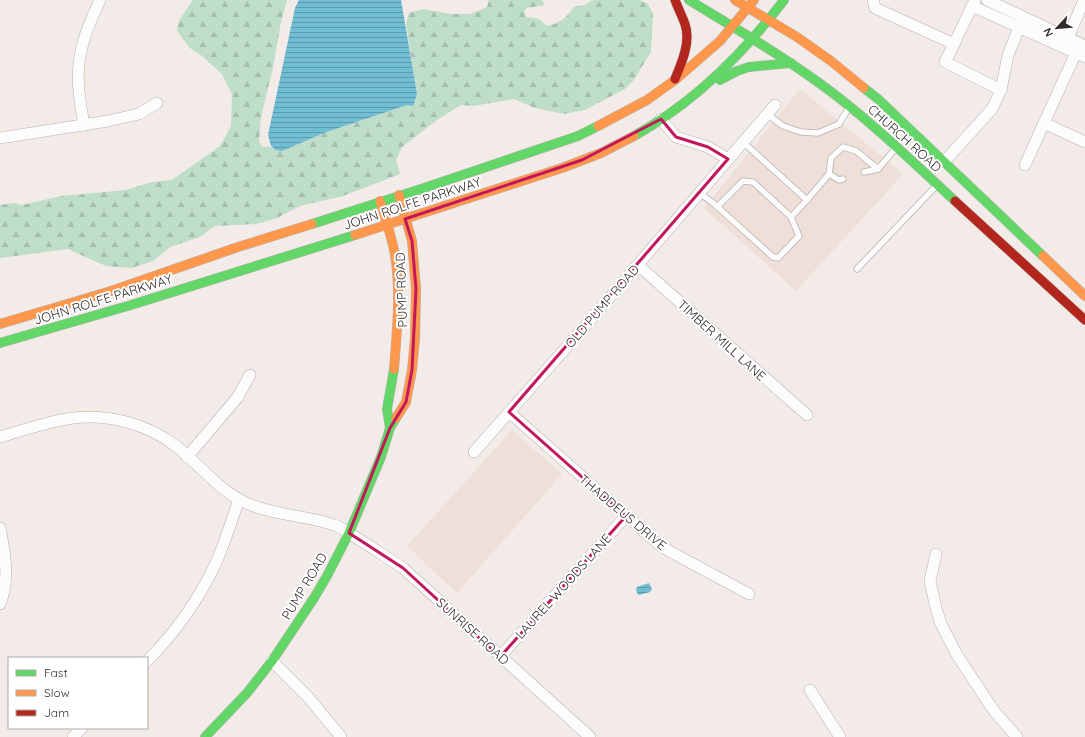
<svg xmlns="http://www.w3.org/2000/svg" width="1085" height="737" font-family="Quicksand,sans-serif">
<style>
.built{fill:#eedfd8}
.forest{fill:url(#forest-firs)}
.water{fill:url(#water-rules)}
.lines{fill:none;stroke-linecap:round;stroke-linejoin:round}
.lane-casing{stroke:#b6b1ae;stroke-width:7}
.street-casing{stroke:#b6b1ae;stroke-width:12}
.fast-casing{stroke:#b6b1ae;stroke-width:10}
.slow-casing{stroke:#b6b1ae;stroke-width:10}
.jam-casing{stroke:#b6b1ae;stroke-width:10}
.lane{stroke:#fdfcfc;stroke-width:5.5}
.street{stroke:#fdfcfc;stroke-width:11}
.fast{stroke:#63d668;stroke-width:9}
.slow{stroke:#ff974d;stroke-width:9}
.jam{stroke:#b3261e;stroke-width:9}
.marked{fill:none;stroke:#c2185b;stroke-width:3;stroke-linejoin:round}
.labels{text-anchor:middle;stroke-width:4;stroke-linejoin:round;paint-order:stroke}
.street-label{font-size:13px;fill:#322d2a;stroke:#fff}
</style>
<defs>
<pattern id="forest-firs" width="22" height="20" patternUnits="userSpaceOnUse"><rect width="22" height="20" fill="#bfdeca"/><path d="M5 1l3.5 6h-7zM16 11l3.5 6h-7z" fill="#a5bfae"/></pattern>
<pattern id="water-rules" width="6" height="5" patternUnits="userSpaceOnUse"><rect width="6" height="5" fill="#71bdd4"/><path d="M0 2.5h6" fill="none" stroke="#5d9aac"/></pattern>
</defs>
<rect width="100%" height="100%" fill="#f3ebe8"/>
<!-- built -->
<g class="built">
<polygon points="800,89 903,174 796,291 704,208"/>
<polygon points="512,430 562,474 457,593 407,546"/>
</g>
<!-- forest -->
<path class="forest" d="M193,0H287L281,22L273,68L261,117L259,141L263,147C273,146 273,149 282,151L324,133L407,105L413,106L417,94L406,24L409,13L423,9L451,14H470L487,7L489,0H542L545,5L527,8L524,11L526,17L539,19L547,26C561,23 566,18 574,7L584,5L593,0H640L648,4L653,14L651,52L633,81L625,89L585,110L564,114L535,108L514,99L473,106L461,105L437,120L402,147L396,160L400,174L343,196L300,206L277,218L256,224L215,226L200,237L170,247L153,261L131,268L106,266L68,249L0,258V205L15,203L21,205L62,196L126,190L152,182L172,180L220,146L231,126L232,94L222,74L202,56L190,48L177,31L179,20Z"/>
<!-- water -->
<g class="water">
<polygon points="299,0 401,0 417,94 413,106 407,105 324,133 282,151 276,150 271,146 268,135 295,8"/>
<polygon points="649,583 652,589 650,592 639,595 637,593 636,589 637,587"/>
</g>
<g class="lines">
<!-- lane casing -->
<g class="lane-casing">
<g id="lane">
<polyline points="767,114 783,126 801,132 818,133 839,124 848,109"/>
<polyline points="743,142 807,200 829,174 831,158 843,147 856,151 878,169 896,148"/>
<polyline points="864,172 878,169"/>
<polyline points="829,174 839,180 843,179"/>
<polyline points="699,193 712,202 773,257 778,258 799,236 791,217 753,182 743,181 717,207"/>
<polyline points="791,217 807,200"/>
<polyline points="857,269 937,185"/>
</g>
</g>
<!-- street casing -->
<g class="street-casing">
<g id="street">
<polyline points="873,0 875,8 954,44 975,0"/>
<polyline points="987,0 1085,46"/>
<polyline points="972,6 1085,57"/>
<polyline points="954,44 945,62 1001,90"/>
<polyline points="1080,44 1044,123 1085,142"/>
<polyline points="1065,45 1084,0"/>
<polyline points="661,119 676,137 708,147 728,159"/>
<path d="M84,125C82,114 80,103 79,91C75,58 86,29 100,0"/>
<polyline points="0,138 108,121 139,114 157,103"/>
<polyline points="944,162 992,109 1001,90 1008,55 1023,18"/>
<polyline points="1025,165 1044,123"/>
<polyline points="638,265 807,415"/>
<polyline points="509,412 656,542 669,551 749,594"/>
<path d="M0,437C24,430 49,421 73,418C110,414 147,424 176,446C200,465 218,490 246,503C275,516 308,515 337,526C343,529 349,534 355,537C372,547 387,558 403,568L590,737"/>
<polyline points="474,452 586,325 775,105"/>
<polyline points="187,457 237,398 250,375"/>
<path d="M0,528C5,554 10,579 0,604"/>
<polyline points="936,554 930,581 936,608 941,624 957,655 994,711 1017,737"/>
<polyline points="500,657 626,516"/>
<path d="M147,661C175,633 199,599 216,563C225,542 232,520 239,499"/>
<polyline points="272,661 308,697 341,737"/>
<polyline points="810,690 840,737"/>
<polyline points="73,737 82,728"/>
</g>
</g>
<!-- fast casing -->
<g class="fast-casing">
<g id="fast">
<path d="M689,0C738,30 788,59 834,94C877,127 916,165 955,201"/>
<polyline points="720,80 737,71 749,67 791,63"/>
<polyline points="864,88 878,99 1043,256"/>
<path d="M634,136C694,103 743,54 784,0"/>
<polyline points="312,224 418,190 578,136 598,126"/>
<polyline points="0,343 131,305 355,235"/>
<polyline points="390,428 387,409 394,369"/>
<polyline points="205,737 247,693 272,661 314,598 327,576 349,533 381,457 390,428 396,418"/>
</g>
</g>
<!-- slow casing -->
<g class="slow-casing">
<g id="slow">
<polyline points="735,0 797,37 831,61 864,88"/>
<polyline points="598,126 647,100 675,80 720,41 754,0"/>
<path d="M380,201C385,218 392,237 395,255C401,292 397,331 394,369"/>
<polyline points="355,235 562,168 601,153 634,136"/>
<polyline points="1043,256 1085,296"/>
<polyline points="0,324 111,291 238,247 312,224"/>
<polyline points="396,418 406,402 412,370 415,339 416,289 412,241 399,195"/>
</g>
</g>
<!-- jam casing -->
<g class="jam-casing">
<g id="jam">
<path d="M675,0C678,8 682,16 685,24C691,42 682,62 675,79"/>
<polyline points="955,201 1085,320"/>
</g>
</g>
<!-- lane -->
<use href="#lane" class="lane"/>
<!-- street -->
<use href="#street" class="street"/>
<!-- fast -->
<use href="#fast" class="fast"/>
<!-- slow -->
<use href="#slow" class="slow"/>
<!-- jam -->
<use href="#jam" class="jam"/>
</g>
<!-- marked area -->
<path class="marked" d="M661,119L676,137L708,147L728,159L509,412L626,516L500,657L403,568L349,533L390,428L406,402L412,370L416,289L412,241L405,219L582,160Z"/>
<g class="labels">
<!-- street labels -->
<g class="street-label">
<text transform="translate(905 138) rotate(42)" y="5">CHURCH ROAD</text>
<text transform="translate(412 203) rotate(-18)" y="5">JOHN ROLFE PARKWAY</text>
<text transform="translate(401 290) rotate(-92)" y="5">PUMP ROAD</text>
<text transform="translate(103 299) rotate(-17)" y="5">JOHN ROLFE PARKWAY</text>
<text transform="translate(602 306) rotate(-49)" y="5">OLD PUMP ROAD</text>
<text transform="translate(722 340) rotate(42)" y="5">TIMBER MILL LANE</text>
<text transform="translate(623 512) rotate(40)" y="5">THADDEUS DRIVE</text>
<text transform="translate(304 586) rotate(-59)" y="5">PUMP ROAD</text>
<text transform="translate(563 586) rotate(-48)" y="5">LAUREL WOODS LANE</text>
<text transform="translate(473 631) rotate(42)" y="5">SUNRISE ROAD</text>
</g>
</g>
<!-- legend -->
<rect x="8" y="657" width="140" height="72" fill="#ffffff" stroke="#adabaa"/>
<rect x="16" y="670" width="20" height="6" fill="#63d668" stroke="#adabaa"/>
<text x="44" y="677" font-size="12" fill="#322d2a">Fast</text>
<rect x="16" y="690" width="20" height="6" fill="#ff974d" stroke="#adabaa"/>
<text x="44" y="697" font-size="12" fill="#322d2a">Slow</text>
<rect x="16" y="710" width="20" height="6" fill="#b3261e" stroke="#adabaa"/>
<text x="44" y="717" font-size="12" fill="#322d2a">Jam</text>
<!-- north arrow -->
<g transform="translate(1057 28) rotate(244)" stroke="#ffffff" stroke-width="3" paint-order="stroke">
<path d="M0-3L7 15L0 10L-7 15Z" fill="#322d2a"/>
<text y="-6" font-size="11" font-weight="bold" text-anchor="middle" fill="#322d2a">N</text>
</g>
</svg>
